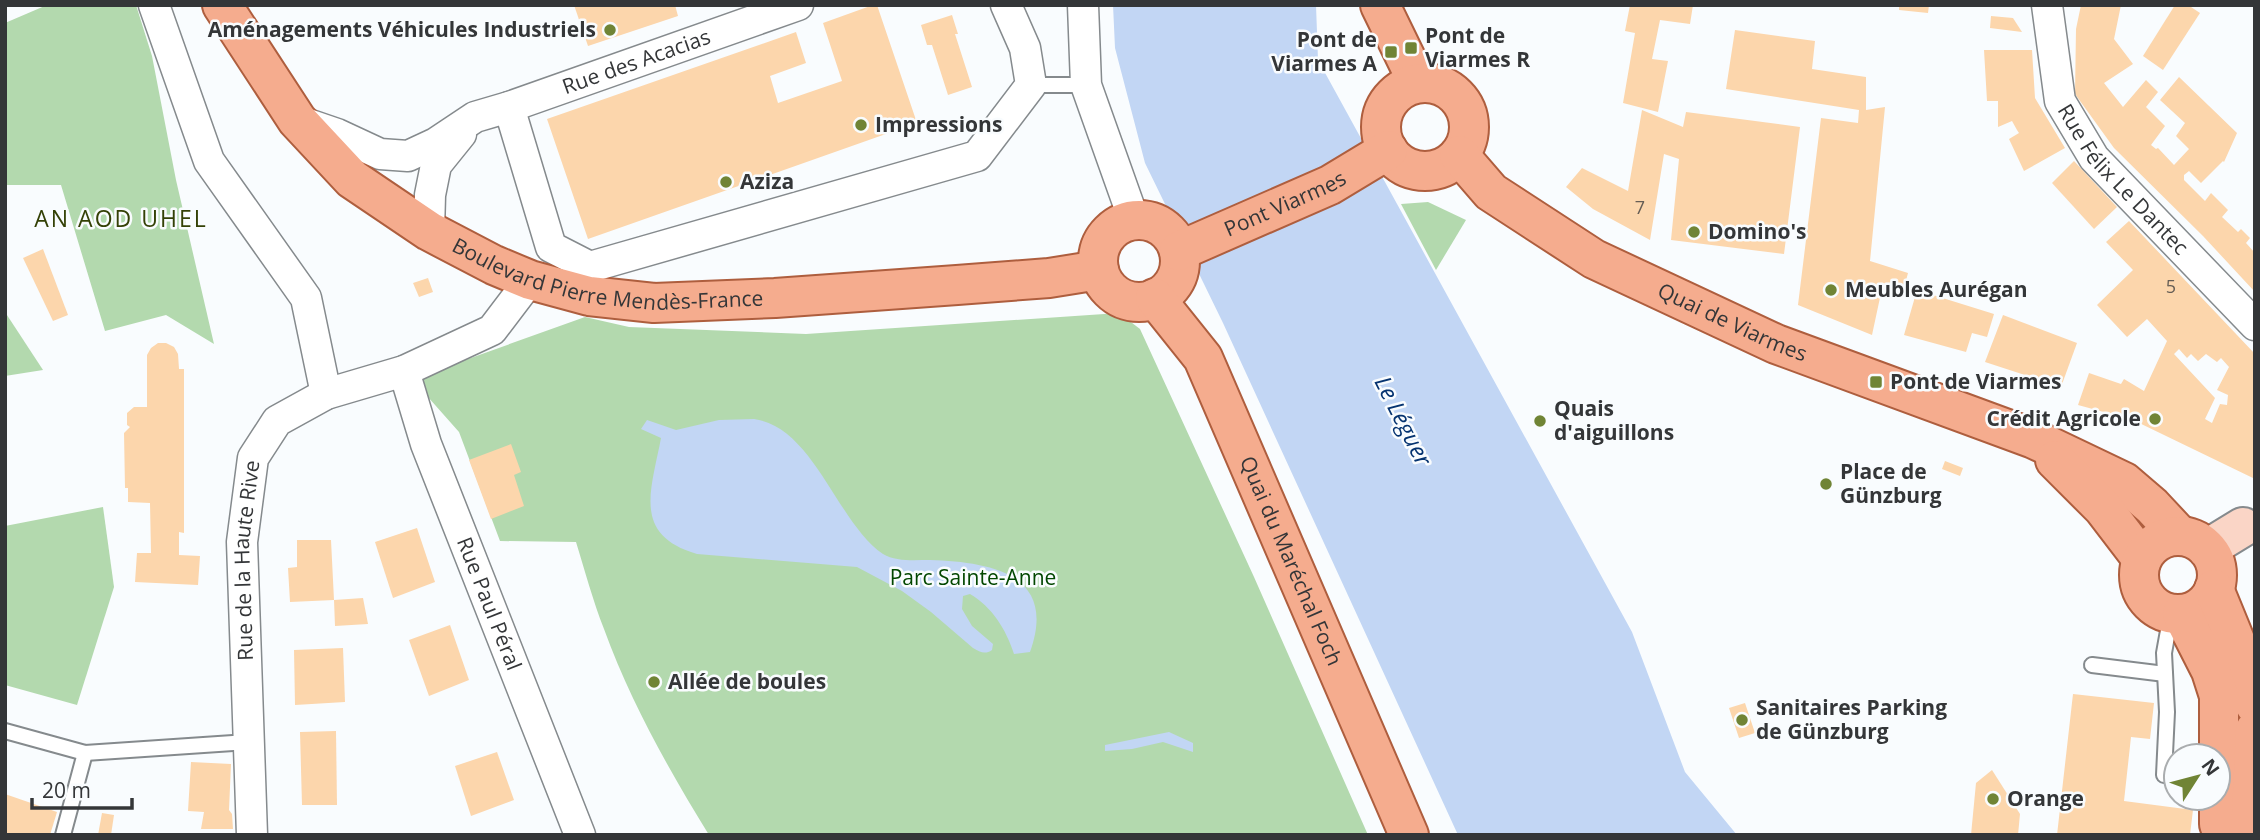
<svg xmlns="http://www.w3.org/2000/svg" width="2260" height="840" font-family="'Open Sans',sans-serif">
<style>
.green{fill:#b3d9ae}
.water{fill:#c2d6f4}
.building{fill:#fcd6ac;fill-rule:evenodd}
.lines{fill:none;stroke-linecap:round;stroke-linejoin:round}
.lane-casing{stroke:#858a8d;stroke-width:18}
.street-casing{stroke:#858a8d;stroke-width:33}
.secondary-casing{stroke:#858a8d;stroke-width:42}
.primary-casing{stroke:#ae5e3e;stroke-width:42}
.lane{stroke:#fff;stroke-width:14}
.street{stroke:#fff;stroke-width:30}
.secondary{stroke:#fad5c6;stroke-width:38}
.primary{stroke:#f5ac8e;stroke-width:38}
.poi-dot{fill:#708435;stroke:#f9fcfe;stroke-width:2.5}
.labels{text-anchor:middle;stroke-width:5;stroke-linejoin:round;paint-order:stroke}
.number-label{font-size:18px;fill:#665e55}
.poi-label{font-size:21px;font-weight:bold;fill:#343638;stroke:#f9fcfe;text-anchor:start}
.street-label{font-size:21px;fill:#343638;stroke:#f9fcfe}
.park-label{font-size:21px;fill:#024700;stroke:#f9fcfe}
.neighbourhood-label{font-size:23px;letter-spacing:2px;fill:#344106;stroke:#f9fcfe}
.water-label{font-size:23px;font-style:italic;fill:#053370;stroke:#f9fcfe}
</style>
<rect width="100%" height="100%" fill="#f9fcfe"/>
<!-- green -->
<g class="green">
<polygon points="47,5 136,5 152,56 176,180 214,344 166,315 105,331 61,185 7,185 5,189 5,23"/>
<polygon points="1428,202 1466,220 1436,270 1401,204"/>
<polygon points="5,312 43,370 5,376"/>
<path d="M1119,313L1140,329L1254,577L1368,835H709C669,770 630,701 604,629C593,601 585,571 576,542L500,541L459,432L412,379L585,317L629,327L806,334Z"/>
<polygon points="103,507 114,587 77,705 5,685 5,526"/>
</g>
<!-- water -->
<g class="water">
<polygon points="1113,5 1316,5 1318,60 1632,632 1685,772 1737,835 1458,835 1223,323 1145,163 1115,48"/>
<path d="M754,419C814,427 837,523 883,554C896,562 915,560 930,560C991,562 1058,574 1030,652L1014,654C1006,629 992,607 970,594L963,596L962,609L972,626L993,644L992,650C985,655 980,652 973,648L931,612L902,591L857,567L697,554C632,535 651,491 661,438L641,429L647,420L676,430L719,420Z"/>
<polygon points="1169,732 1193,743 1193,752 1163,742 1132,749 1105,751 1105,745"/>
</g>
<!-- building -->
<g class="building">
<polygon points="574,5 675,5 678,16 588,46"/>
<polygon points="873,5 877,5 917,123 588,239 547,119 796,32 806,63 770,76 778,103 842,81 823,23"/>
<polygon points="1630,5 1693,5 1690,24 1660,20 1652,59 1668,61 1658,112 1623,103 1635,33 1625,31"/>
<polygon points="1899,5 1929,5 1928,13 1899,10"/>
<polygon points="2081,5 2121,5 2114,39 2133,64 2104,83 2123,107 2146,80 2158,92 2146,107 2165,126 2151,145 2156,149 2158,148 2174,165 2189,149 2176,136 2185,123 2160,100 2179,77 2237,133 2224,162 2223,161 2201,183 2189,171 2184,175 2184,180 2205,201 2211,193 2228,210 2222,217 2238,232 2241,229 2250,238 2246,243 2255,253 2255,292 2203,236 2114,148 2075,94 2076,29"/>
<polygon points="2175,5 2188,5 2200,13 2163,70 2143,56"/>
<polygon points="952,15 958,34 955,34 972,87 948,95 932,45 927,45 921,25"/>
<polygon points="1991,16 2013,18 2022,32 1990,28"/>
<polygon points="1735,30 1815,41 1812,69 1866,77 1866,110 1885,107 1870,261 1908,273 1902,296 1881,293 1872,335 1798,305 1821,118 1858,123 1859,110 1726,89"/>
<polygon points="1984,50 2032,50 2035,98 2065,148 2024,171 2009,139 2019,133 2017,130 2012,121 1998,127 1998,101 1987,101"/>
<polygon points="1642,110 1683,127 1686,112 1800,127 1784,254 1671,240 1679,159 1664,154 1650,240 1593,209 1566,187 1582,168 1628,191"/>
<polygon points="2074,161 2117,207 2094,229 2052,183"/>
<path d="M2129,221L2255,354V479L2133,420L2078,405L2089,373L2121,384L2124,379L2144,391L2167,341L2147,319L2127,337L2097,305L2133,270L2106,242ZM2179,349L2187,358L2191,354L2198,361L2206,354L2217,362L2221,358L2229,367L2217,390L2228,395L2227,405L2220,404L2212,423L2205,419L2215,398L2174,354Z"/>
<polygon points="43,249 68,315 53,321 23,258"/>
<polygon points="428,278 433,292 419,297 413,283"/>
<polygon points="1917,290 1994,314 1987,337 1972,333 1966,352 1904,335"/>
<polygon points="2003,315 2077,343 2061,387 1985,362"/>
<polygon points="158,343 166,343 174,347 178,354 179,369 184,369 184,533 179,532 179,555 200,556 198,585 135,582 137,553 151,553 150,503 128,502 128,488 125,488 124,433 130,427 127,425 127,413 134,407 147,407 147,355 151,348"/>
<polygon points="511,444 521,472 514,475 524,506 491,519 469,460"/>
<polygon points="1945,461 1963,468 1960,476 1942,469"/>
<polygon points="417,528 435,582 393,598 375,542"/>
<polygon points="297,540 331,540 334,600 363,598 368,624 335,626 334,600 290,602 288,568 297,567"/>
<polygon points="450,625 469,680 429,696 409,640"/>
<polygon points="343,648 345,702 295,705 294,650"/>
<polygon points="2073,694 2154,703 2150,739 2131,737 2124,801 2193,810 2190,835 2057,835"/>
<polygon points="1745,703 1755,733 1739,738 1729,708"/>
<polygon points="336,731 337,805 302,805 300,732"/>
<polygon points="497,752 514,800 471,816 455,766"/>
<polygon points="191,762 231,764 229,810 232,814 233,829 201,829 204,812 188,811"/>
<polygon points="1992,770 2020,814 2018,835 1971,835 1976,783"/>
<polygon points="5,794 57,812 50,835 5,835"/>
<polygon points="102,813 114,815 111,835 98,835"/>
</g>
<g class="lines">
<!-- lane casing -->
<g class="lane-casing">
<g id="lane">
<polyline points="1031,85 1086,85"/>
<polyline points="2092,665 2165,674"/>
<polyline points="5,731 85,753 248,742"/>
<polyline points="2164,775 2167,712 2164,653 2171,614"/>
<polyline points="63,835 85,753"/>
</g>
</g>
<!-- street casing -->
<g class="street-casing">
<g id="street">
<polyline points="154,5 209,161 306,298 326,394"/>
<polyline points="1083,5 1086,85 1134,220"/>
<path id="s1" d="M2047,5L2060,101L2094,158L2255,325"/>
<polyline points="509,107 551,247 590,267 977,156 1031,85 1025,48 1006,5"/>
<path id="s2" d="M299,121L337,134L380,154L408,156L436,143L475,117L509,107L798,5"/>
<polyline points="429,231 430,195 436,165 461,134"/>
<path id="s3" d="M404,371L426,444L580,835"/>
<path id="s4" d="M252,835L242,542L253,458L277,421L326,394L404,371L492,330L530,280"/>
</g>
</g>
<!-- secondary casing -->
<g class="secondary-casing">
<polyline id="secondary" points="2207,549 2243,527"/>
</g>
<!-- primary casing -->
<g class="primary-casing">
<g id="primary">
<path id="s5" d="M222,5L297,120L352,179L429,231L494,265L530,280L589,296L654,303L775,298L957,285L1049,278L1099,270"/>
<polyline points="1380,5 1418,83"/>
<circle cx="1425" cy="127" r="44"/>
<path id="s6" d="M1459,155L1491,192L1594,259L1776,344L2034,439L2124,482L2152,506L2180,536"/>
<circle cx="1139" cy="261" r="41"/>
<path id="s7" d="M1179,251L1330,185L1388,150"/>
<path id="s8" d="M1155,298L1203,358L1409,835"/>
<polyline points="2055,460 2103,508 2142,559"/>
<circle cx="2178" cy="575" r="39"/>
<polyline points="2214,589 2239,650 2255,705"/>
<polyline points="2182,614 2211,671 2219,696 2219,824 2223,835"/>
<polyline points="2250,835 2255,730"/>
</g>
</g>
<!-- lane -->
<use href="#lane" class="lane"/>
<!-- street -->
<use href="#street" class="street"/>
<!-- secondary -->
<use href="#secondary" class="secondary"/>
<!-- primary -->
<use href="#primary" class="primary"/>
</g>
<!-- markers -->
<g class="poi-dot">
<circle cx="610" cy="30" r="7"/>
<rect x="1404" y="41" width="14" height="14" rx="3.5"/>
<rect x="1384" y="45" width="14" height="14" rx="3.5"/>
<circle cx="861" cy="125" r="7"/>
<circle cx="726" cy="182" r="7"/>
<circle cx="1694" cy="232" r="7"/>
<circle cx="1831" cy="290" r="7"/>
<rect x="1869" y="375" width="14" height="14" rx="3.5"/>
<circle cx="2155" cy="419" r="7"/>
<circle cx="1540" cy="421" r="7"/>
<circle cx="1826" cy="484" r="7"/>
<circle cx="654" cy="682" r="7"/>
<circle cx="1742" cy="720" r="7"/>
<circle cx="1993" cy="799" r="7"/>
</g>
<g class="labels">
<!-- number labels -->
<g class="number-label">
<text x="1640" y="214">7</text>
<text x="2171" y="293">5</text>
</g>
<!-- poi labels -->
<g class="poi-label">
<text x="596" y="37" text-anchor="end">Aménagements Véhicules Industriels</text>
<text x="1425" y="43">Pont de<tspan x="1425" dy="24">Viarmes R</tspan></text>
<text x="1377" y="47" text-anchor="end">Pont de<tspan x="1377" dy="24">Viarmes A</tspan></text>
<text x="875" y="132">Impressions</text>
<text x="740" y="189">Aziza</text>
<text x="1708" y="239">Domino's</text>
<text x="1845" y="297">Meubles Aurégan</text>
<text x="1890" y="389">Pont de Viarmes</text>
<text x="1554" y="416">Quais<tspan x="1554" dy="24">d'aiguillons</tspan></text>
<text x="2141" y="426" text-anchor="end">Crédit Agricole</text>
<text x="1840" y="479">Place de<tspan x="1840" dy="24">Günzburg</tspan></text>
<text x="668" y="689">Allée de boules</text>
<text x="1756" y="715">Sanitaires Parking<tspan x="1756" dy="24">de Günzburg</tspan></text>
<text x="2007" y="806">Orange</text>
</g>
<!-- street labels -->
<g class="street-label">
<text dy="7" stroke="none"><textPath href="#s2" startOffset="364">Rue des Acacias</textPath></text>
<text dy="7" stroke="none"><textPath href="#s1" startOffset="198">Rue Félix Le Dantec</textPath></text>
<text dy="7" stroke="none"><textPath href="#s7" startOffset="116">Pont Viarmes</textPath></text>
<text dy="7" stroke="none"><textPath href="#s5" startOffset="499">Boulevard Pierre Mendès-France</textPath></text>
<text dy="7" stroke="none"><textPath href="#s6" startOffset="324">Quai de Viarmes</textPath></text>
<text dy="7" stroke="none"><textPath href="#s4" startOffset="275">Rue de la Haute Rive</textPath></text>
<text dy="7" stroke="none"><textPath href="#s8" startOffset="298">Quai du Maréchal Foch</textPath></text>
<text dy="7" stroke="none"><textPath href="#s3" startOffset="248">Rue Paul Péral</textPath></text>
</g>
<!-- park labels -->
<g class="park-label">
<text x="973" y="585">Parc Sainte-Anne</text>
</g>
<!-- neighbourhood labels -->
<g class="neighbourhood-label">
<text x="121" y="227">AN AOD UHEL</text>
</g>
<!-- water labels -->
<g class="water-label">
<text transform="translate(1403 421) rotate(63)" y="8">Le Léguer</text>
</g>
</g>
<!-- border -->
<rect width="2260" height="840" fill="none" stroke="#343638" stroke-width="14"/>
<!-- north arrow -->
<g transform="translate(2197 777) rotate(54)"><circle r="33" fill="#f9fcfe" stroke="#aaadaf" stroke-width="2"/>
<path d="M0-5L12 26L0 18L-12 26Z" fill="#708435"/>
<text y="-10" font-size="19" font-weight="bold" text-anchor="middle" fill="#343638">N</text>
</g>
<!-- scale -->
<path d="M32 798v10h100v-10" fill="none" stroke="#343638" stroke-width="3.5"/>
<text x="42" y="798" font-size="21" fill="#343638" stroke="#f9fcfe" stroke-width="5" paint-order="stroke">20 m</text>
</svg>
